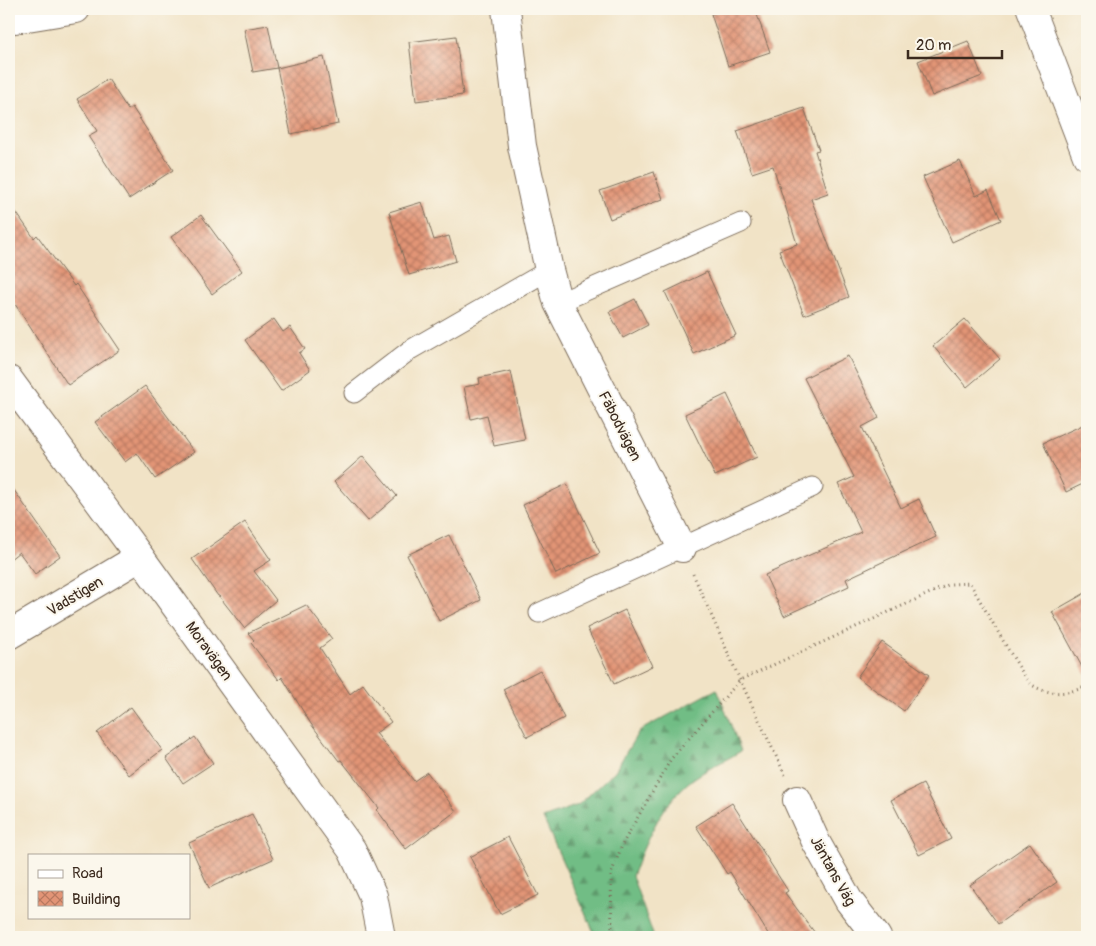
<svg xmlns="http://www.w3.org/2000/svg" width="1096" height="946" font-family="Pangolin,sans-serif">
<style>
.forest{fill:url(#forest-firs);stroke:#567452}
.building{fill:url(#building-cross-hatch)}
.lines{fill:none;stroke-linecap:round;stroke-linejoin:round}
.service-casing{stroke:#7b6b59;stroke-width:21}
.minor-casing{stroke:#7b6b59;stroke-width:30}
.path{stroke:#7b6b59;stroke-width:3;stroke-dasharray:1 4;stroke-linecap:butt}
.service{stroke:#fff;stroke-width:19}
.minor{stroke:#fff;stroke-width:28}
.labels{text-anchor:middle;stroke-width:4;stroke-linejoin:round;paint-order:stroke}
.street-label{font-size:15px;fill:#3b2a1e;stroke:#fbf7ec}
</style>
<defs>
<pattern id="forest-firs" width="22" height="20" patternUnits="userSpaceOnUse" patternTransform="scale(1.25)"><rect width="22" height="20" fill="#71bd85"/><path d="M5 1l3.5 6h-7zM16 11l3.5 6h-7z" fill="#5e9a6c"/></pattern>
<pattern id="building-cross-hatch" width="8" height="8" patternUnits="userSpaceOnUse" patternTransform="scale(1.25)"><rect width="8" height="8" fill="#e29476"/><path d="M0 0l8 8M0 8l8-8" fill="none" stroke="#b87960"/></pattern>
</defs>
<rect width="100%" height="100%" fill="#fbf7ec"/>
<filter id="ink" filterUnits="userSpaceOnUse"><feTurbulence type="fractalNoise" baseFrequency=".02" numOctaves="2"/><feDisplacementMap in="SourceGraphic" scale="10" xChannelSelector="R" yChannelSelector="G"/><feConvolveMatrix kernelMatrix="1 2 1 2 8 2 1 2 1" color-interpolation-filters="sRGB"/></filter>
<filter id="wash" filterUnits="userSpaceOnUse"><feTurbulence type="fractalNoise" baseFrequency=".0096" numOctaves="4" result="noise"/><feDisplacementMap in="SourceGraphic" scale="20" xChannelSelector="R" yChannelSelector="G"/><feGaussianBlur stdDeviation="1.12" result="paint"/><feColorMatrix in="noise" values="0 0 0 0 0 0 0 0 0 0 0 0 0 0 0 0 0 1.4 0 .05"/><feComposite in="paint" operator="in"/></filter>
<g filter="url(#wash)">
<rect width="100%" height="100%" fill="#f1e3c6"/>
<!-- forest -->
<path class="forest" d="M717,689L741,751C725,761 702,771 688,783C659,808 646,842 632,876L654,937H596L543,818L578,805L615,771L639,731Z"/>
<g id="blocks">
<!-- building -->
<g class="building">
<polygon points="728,9 755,9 770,52 728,66 711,14"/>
<polygon points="268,25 277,68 253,72 244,29"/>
<polygon points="456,36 463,95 416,101 409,42"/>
<polygon points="968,41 982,76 932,96 918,61"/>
<polygon points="324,57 338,124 291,134 277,68"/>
<polygon points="108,79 128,110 132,107 173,170 129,199 88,136 97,131 77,99"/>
<polygon points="804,108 819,150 815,151 828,193 811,199 849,297 804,315 779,250 797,244 773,166 752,173 737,131"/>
<polygon points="960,161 976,196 988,190 1001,220 952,242 923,177"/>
<polygon points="654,172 663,199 610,219 600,191"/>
<polygon points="9,202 34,238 37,235 74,286 76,284 120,350 68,385 9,295"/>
<polygon points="422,202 434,240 449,236 456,261 409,275 389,212"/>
<polygon points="201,215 242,271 212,294 171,237"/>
<polygon points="707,272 736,335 694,354 665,292"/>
<polygon points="635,299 648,325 623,338 609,312"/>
<polygon points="274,319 283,332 290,327 305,349 299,353 310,370 281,391 245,340"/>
<polygon points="965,319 1000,359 967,387 933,346"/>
<polygon points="848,356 879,418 862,427 901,508 919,499 936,537 846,579 849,586 784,616 765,575 861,532 838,484 854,477 804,378"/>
<polygon points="511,371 525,440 494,446 487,415 471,419 464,387 480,384 479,378"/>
<polygon points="145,386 194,452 155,479 137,453 125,462 95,422"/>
<polygon points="727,394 757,457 715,476 685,414"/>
<polygon points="1087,423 1087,482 1066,492 1043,443"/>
<polygon points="363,456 397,496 368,521 334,482"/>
<polygon points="9,483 60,556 35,574 19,552 9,560"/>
<polygon points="567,484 600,553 556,574 523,505"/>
<polygon points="245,522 271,560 254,571 276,600 244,628 219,596 218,596 192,559"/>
<polygon points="449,535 481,600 439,621 407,555"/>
<polygon points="1087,592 1087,676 1052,612"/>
<polygon points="306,605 332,639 320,648 350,694 363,684 391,722 376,733 414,781 427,772 456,811 406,849 377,810 379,808 341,760 339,761 311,724 282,677 279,680 251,643 254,640 248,633"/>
<polygon points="625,610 652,666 614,684 587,628"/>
<polygon points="882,642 929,675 904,711 857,677"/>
<polygon points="540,670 564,718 527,737 503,689"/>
<polygon points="131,707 162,750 129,775 97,733"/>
<polygon points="195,737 213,763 183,783 166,758"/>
<polygon points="923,784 951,839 919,855 891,800"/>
<polygon points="732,803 788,891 785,893 818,937 770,937 730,872 727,874 696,826"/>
<polygon points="252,814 273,859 209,888 189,843"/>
<polygon points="508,837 538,895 500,914 470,857"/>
<polygon points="1030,843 1057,882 998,924 970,885"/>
</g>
</g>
</g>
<g filter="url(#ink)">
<use href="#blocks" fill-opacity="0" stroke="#7b6b59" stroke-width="1"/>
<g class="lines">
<!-- service casing -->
<g class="service-casing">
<g id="service">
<polyline points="558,303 741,223"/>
<polyline points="354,393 410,350 549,270"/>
<polyline points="539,613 813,487"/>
</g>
</g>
<!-- minor casing -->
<g class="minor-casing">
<g id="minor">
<polyline points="506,9 522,146 549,270 558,303 682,548"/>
<polyline points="1031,9 1087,156"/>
<polyline points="9,20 76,9"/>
<polyline points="9,380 140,557 352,850 373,896 381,937"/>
<polyline points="9,635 140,557"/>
<polyline points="797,800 816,842 849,901 877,937"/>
</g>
</g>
<!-- path -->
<g class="path">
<polyline points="693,574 740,680 785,775"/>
<path d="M612,937L611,874L623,843L671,759L740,680L950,584L970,583C978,597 1025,681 1032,685C1050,696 1069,694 1087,686"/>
</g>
<!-- service -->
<use href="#service" class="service"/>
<!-- minor -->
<use href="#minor" class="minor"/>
</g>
</g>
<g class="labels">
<!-- street labels -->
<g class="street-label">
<text transform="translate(620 426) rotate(63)" y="5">Fäbodvägen</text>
<text transform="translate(75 596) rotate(-31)" y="5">Vadstigen</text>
<text transform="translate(209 651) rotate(54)" y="5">Moravägen</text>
<text transform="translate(833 871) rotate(61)" y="5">Jäntans Väg</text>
</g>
</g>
<!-- margin -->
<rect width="1096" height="946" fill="none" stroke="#fbf7ec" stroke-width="30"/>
<!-- legend -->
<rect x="28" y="854" width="162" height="65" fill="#fbf7ec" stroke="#aea59a"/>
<rect x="38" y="870" width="25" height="8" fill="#ffffff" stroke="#aea59a"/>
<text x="72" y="878" font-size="15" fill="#3b2a1e">Road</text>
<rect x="38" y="891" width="25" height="15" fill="url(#building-cross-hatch)" stroke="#aea59a"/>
<text x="72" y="904" font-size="15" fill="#3b2a1e">Building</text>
<!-- scale -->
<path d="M908 50v8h94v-8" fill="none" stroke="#3b2a1e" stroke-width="2.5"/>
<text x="916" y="50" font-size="15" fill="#3b2a1e" stroke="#fbf7ec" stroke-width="4" paint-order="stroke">20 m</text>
</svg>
